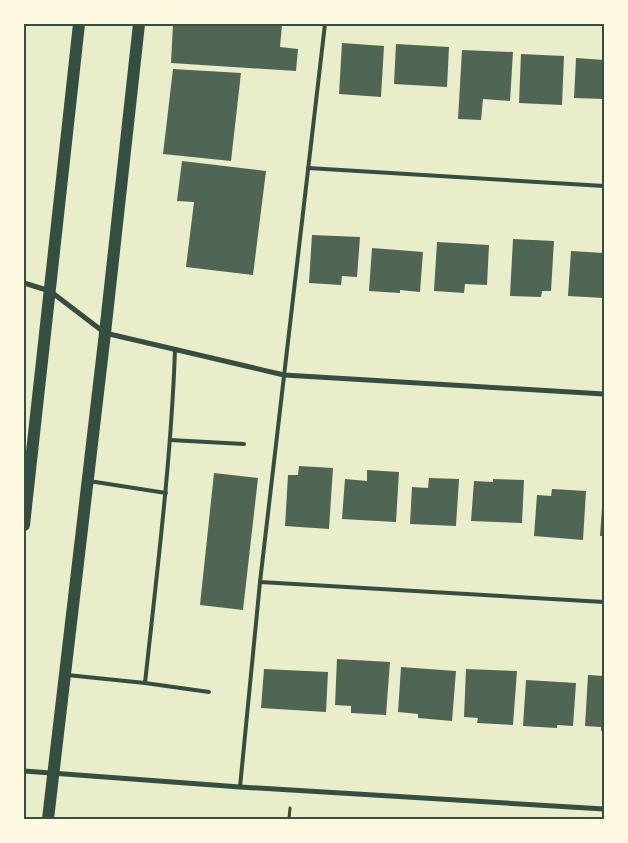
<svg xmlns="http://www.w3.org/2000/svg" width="628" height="843" font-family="'DejaVu Sans',sans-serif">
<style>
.building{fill:#4f6655}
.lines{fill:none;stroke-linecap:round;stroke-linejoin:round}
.path{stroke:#344e41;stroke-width:3}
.service{stroke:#344e41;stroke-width:4}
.minor{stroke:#344e41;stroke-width:5}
.primary{stroke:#344e41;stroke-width:12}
.neatline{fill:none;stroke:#344e41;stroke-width:2}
</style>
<rect width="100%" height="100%" fill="#e9edc9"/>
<!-- building -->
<g class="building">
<polygon points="173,24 282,24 280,47 298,49 296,71 171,63"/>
<polygon points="342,43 384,46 381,97 339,94"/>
<polygon points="396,44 449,47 447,87 394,84"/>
<polygon points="462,50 513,52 510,101 483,99 481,120 458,119"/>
<polygon points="521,54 564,56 562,105 519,103"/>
<polygon points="576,58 604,60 604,99 574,98"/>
<polygon points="173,69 241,73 231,161 163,154"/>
<polygon points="182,161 266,171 253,275 186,267 194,202 177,201"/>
<polygon points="312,235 360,237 357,277 342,276 341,285 309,283"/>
<polygon points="513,239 554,241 551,291 542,291 541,297 510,296"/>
<polygon points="437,242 489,245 487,285 465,284 464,293 434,291"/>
<polygon points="372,248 423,252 420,292 400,290 400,293 369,291"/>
<polygon points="571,251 604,253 604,298 568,296"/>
<polygon points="299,466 333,468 329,529 285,526 288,475 298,475"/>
<polygon points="367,470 399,472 396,522 342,519 345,479 367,481"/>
<polygon points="214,473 258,478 243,610 200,605"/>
<polygon points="429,478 459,479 456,526 410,524 412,487 428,488"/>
<polygon points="493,479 524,480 522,523 471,521 474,481 493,482"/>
<polygon points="552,489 586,491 583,540 534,536 537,495 551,496"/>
<polygon points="603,494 604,494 604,536 600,536"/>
<polygon points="337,659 390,662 386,715 351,713 351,706 335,705"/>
<polygon points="401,667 456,671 452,721 418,718 418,714 398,712"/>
<polygon points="264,669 328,672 326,712 261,708"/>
<polygon points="466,669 517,671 513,725 477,723 478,718 464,717"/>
<polygon points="588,675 604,676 604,731 601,731 601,727 585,726"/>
<polygon points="526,680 576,683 573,726 557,725 557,728 523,726"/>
</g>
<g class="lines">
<!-- path -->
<polyline class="path" points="289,819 290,808"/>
<!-- service -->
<g class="service">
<polyline points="308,168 604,186"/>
<polyline points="170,440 244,444"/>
<polyline points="89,481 166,493"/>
<polyline points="260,582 604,602"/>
<path d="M67,675L145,683C157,572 171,461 175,350"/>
<polyline points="145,683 209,692"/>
<polyline points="240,787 260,582 325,24"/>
</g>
<!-- minor -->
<g class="minor">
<polyline points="24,283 50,291 105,333 284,375 604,394"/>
<polyline points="24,771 240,787 604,809"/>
</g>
<!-- primary -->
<g class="primary">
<polyline points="24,525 79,24"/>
<polyline points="48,819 105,333 139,24"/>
</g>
</g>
<!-- border -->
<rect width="628" height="843" fill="none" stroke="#fefae0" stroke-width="50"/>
<rect x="25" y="25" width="578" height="793" class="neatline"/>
</svg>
